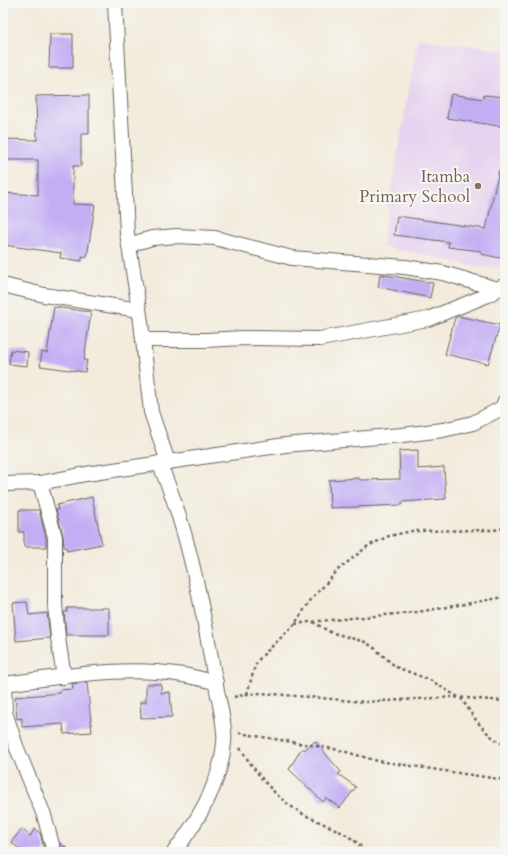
<svg xmlns="http://www.w3.org/2000/svg" width="508" height="855" font-family="Cardo,serif">
<style>
.built{fill:#e7d2ef}
.building{fill:#c3aef4}
.lines{fill:none;stroke-linecap:round;stroke-linejoin:round}
.street-casing{stroke:#67645f;stroke-width:16}
.path{stroke:#67645f;stroke-width:2.5;stroke-dasharray:3 3;stroke-linecap:butt}
.street{stroke:#fff;stroke-width:14}
.education-dot{fill:#8d6e63;stroke:#f6f6f2;stroke-width:1.5}
.labels{text-anchor:middle;stroke-width:4;stroke-linejoin:round;paint-order:stroke}
.education-label{font-size:17px;fill:#785e54;stroke:#f6f6f2;text-anchor:end}
</style>
<rect width="100%" height="100%" fill="#f6f6f2"/>
<filter id="ink" filterUnits="userSpaceOnUse"><feTurbulence type="fractalNoise" baseFrequency=".025" numOctaves="2"/><feDisplacementMap in="SourceGraphic" scale="8" xChannelSelector="R" yChannelSelector="G"/><feConvolveMatrix kernelMatrix="1 2 1 2 8 2 1 2 1" color-interpolation-filters="sRGB"/></filter>
<filter id="wash" filterUnits="userSpaceOnUse"><feTurbulence type="fractalNoise" baseFrequency=".012" numOctaves="4" result="noise"/><feDisplacementMap in="SourceGraphic" scale="16" xChannelSelector="R" yChannelSelector="G"/><feGaussianBlur stdDeviation="0.9" result="paint"/><feColorMatrix in="noise" values="0 0 0 0 0 0 0 0 0 0 0 0 0 0 0 0 0 1.4 0 .05"/><feComposite in="paint" operator="in"/></filter>
<g filter="url(#wash)">
<rect width="100%" height="100%" fill="#f3ebdb"/>
<!-- built -->
<polygon class="built" points="418,39 505,50 505,268 478,267 381,246"/>
<g id="blocks">
<!-- building -->
<g class="building">
<polygon points="50,34 73,34 73,68 49,68"/>
<polygon points="451,94 483,99 484,95 505,97 505,127 447,118"/>
<polygon points="89,95 89,134 81,134 81,166 73,166 73,204 95,205 87,257 82,256 82,261 60,258 61,253 3,245 3,193 38,195 38,160 3,160 4,139 37,140 36,96"/>
<polygon points="499,170 505,171 505,259 481,254 481,251 448,247 449,242 394,235 397,216 486,229"/>
<polygon points="380,274 433,283 430,298 378,287"/>
<polygon points="54,307 91,312 84,360 87,360 85,372 40,366 42,352 47,353"/>
<polygon points="458,316 500,325 488,364 445,354 455,318"/>
<polygon points="11,350 28,352 27,366 9,364"/>
<polygon points="418,450 418,469 444,467 446,499 402,502 402,505 330,508 329,480 359,478 360,480 400,479 399,451"/>
<polygon points="92,497 102,544 67,551 66,547 64,547 63,535 56,510 58,510 57,505"/>
<polygon points="19,510 39,510 46,538 46,547 24,547 24,532 19,532"/>
<polygon points="27,602 29,615 47,613 50,638 16,641 13,603"/>
<polygon points="67,608 109,608 109,635 66,635 64,612 67,612"/>
<polygon points="87,682 92,732 64,734 63,724 22,727 22,718 17,719 15,697 60,693 60,690 73,689 72,684"/>
<polygon points="146,684 161,684 161,693 170,692 172,717 141,718 140,702 146,702"/>
<polygon points="315,741 341,772 338,774 356,787 340,808 326,798 323,802 289,769 302,748 304,750"/>
<polygon points="22,829 30,836 35,829 40,833 45,852 23,852 11,842"/>
<polygon points="60,843 71,852 62,852"/>
</g>
</g>
</g>
<g filter="url(#ink)">
<use href="#blocks" fill-opacity="0" stroke="#67645f" stroke-width="1"/>
<g class="lines">
<!-- street casing -->
<g class="street-casing">
<g id="street">
<polyline points="115,3 127,233 141,322 151,412 168,462"/>
<polyline points="129,245 152,238 177,236 215,238 292,258 405,267 443,273 497,289"/>
<polyline points="3,285 44,295 139,310"/>
<polyline points="143,340 206,340 243,338 320,339 428,319 488,295 501,287"/>
<path d="M159,463C188,527 203,610 215,680C218,698 226,726 224,743C221,783 198,821 174,852"/>
<polyline points="40,483 55,537 55,604 58,638 64,677"/>
<polyline points="3,484 40,483 86,474 285,445 402,435 443,430 473,423 502,408 505,401"/>
<polyline points="4,683 5,712 16,746 44,815 54,852"/>
<path d="M3,684C62,677 124,665 183,675C194,677 205,680 216,682"/>
</g>
</g>
<!-- path -->
<g class="path">
<polyline points="313,622 330,632 365,642 373,647 396,667 430,680 458,697"/>
<polyline points="295,624 309,622 418,612 505,597"/>
<polyline points="247,694 255,666 260,658 294,625 310,601 339,569 368,546 389,536 412,531 494,530 505,528"/>
<polyline points="234,697 247,694 261,693 366,702 453,697 505,701"/>
<path d="M461,698C473,716 484,735 505,745"/>
<polyline points="239,733 339,750 378,761 505,780"/>
<path d="M240,748C255,771 271,793 295,809C315,823 352,831 365,852"/>
</g>
<!-- street -->
<use href="#street" class="street"/>
</g>
</g>
<!-- markers -->
<circle class="education-dot" cx="478" cy="186" r="4"/>
<g class="labels">
<!-- education labels -->
<g class="education-label">
<text x="470" y="182">Itamba<tspan x="470" dy="20">Primary School</tspan></text>
</g>
</g>
<!-- margin -->
<rect width="508" height="855" fill="none" stroke="#f6f6f2" stroke-width="16"/>
</svg>
